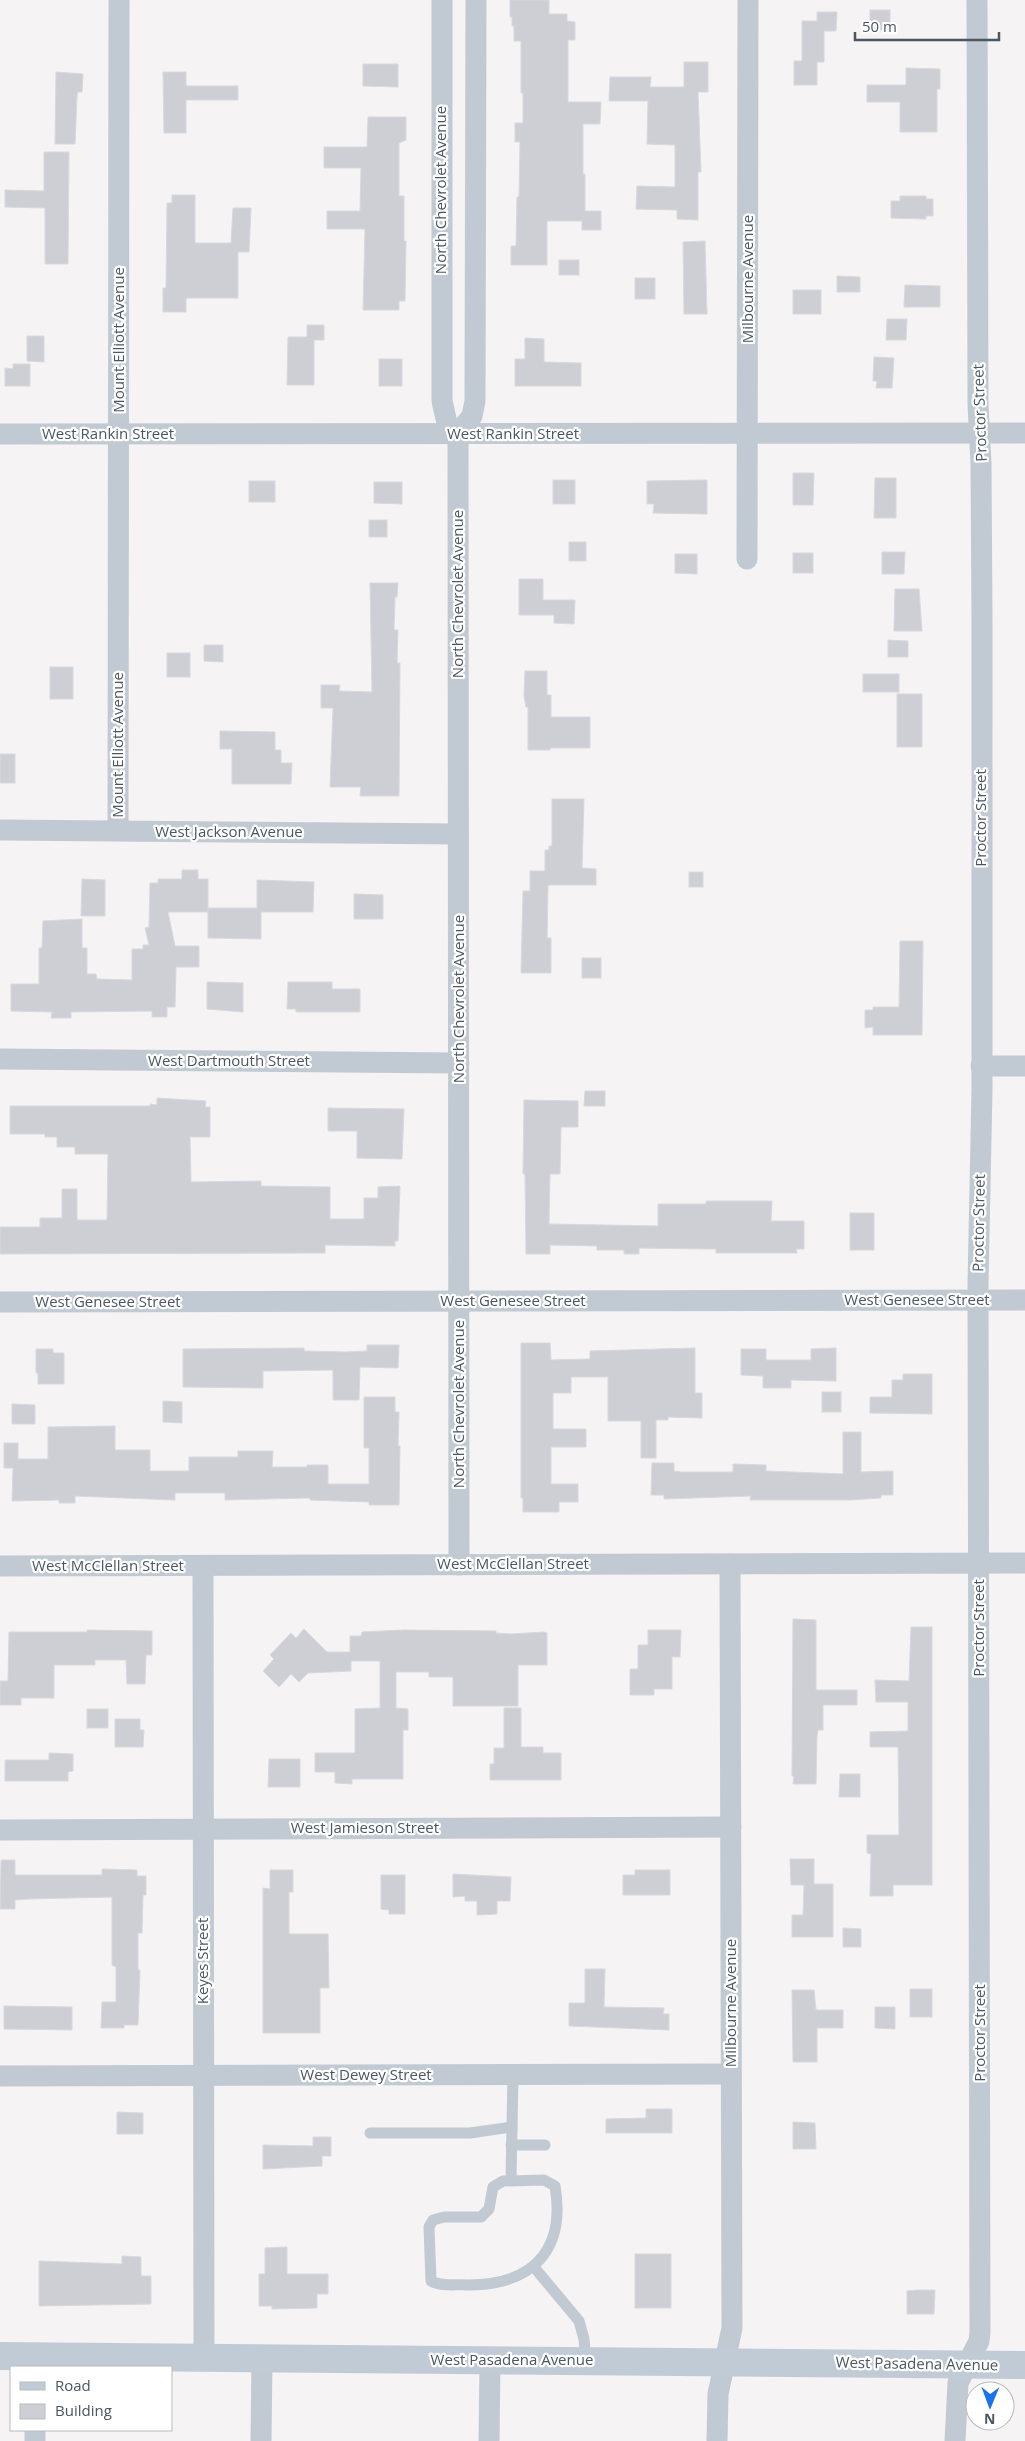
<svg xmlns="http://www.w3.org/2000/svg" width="1025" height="2441" font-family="'Open Sans',sans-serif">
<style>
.building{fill:#cdcfd5;stroke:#d7d9de}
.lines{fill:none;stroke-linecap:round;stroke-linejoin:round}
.lane{stroke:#c1cad2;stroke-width:11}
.street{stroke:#c1cad2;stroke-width:21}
.secondary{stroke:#c1cbd6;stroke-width:28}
.labels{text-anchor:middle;stroke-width:4.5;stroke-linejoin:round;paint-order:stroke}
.street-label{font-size:15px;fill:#4a5661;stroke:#fff}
</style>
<rect width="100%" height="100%" fill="#f5f3f3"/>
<!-- building -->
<g class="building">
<polygon points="510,0 549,0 549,14 567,14 567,21 575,22 575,40 568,40 568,102 601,102 600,124 583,124 583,174 585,174 585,211 601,211 601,230 582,230 582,221 547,221 547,265 511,265 511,246 516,246 517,197 519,197 520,142 515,142 515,123 523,123 523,93 521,93 521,41 514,41 514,26 512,26 512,17 510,17"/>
<rect x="870" y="10" width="20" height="20"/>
<polygon points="817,12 837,12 836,31 824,31 824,62 817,62 817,85 794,85 794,61 802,61 802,21 817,21"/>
<polygon points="684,62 708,62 708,92 698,92 701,172 698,172 698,220 677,219 677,210 636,209 637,186 675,187 675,145 647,144 648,101 609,101 610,77 651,77 650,87 684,87"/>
<polygon points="363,64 398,64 398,87 363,86"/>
<polygon points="906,68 940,69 940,89 937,89 937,132 900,132 900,102 867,102 867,85 906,85"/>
<polygon points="56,72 83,74 82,92 78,92 77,96 75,144 55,144"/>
<polygon points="163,72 186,72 186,86 238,86 238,100 186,100 186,133 164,133"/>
<polygon points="368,117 406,117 406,140 399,143 399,196 404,196 404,241 406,241 405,301 399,301 399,310 363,310 365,229 327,229 327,211 360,211 361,168 324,168 324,147 367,147"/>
<polygon points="44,152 69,152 68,264 45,264 45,208 5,207 5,190 44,191"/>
<polygon points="172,195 195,195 195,243 231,243 233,208 251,208 249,252 238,252 238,298 186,298 186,312 163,312 163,288 166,288 167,203 172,203"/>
<polygon points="900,196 926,196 926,199 933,199 933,216 926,216 926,219 891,218 891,201 900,201"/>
<polygon points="705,241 707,314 684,314 683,242"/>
<rect x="559" y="260" width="20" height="15"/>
<polygon points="837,276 860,277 860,292 837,292"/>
<rect x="635" y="278" width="20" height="21"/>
<polygon points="905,285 940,286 940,307 904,307"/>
<rect x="793" y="290" width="28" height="24"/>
<polygon points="887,319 907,319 906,340 886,340"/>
<polygon points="307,325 324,325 324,340 314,340 314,385 287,385 288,337 307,337"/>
<polygon points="27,336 44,336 44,362 27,361"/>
<polygon points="525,338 544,339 544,362 581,363 581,386 515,386 515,359 525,359"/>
<polygon points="874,357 894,358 892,388 876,388 877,381 873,381"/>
<rect x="379" y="359" width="23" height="27"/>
<polygon points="13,364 30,364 30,386 5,386 5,368 13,369"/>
<polygon points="793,473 814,473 813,505 793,505"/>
<polygon points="875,478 896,478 896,518 874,518"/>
<rect x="553" y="480" width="22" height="24"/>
<polygon points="707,480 707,514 653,513 654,504 647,504 647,481"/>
<rect x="249" y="481" width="26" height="21"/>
<polygon points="374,482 402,482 402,504 374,503"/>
<rect x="369" y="520" width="18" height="17"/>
<rect x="569" y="542" width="17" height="19"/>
<polygon points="882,552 905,552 904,574 882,574"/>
<rect x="793" y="553" width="20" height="20"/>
<polygon points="675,554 697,554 697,574 675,573"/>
<polygon points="519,579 543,579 543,600 575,600 574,624 554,623 554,615 519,615"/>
<polygon points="370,583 398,583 397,597 395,597 394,630 398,630 397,663 400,663 399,796 360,796 361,787 330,787 333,708 321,708 321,685 340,685 339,691 372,692"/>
<polygon points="895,589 919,589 922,631 894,631"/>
<polygon points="888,640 908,641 908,657 888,657"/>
<polygon points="204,645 223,645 223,662 204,661"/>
<rect x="167" y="653" width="23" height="24"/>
<rect x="50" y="667" width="23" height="32"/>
<polygon points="525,671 547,671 547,695 551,695 551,717 590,717 590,748 550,748 550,750 528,750 528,707 526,707 524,696"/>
<rect x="863" y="674" width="36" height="18"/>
<rect x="897" y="694" width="25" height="53"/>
<polygon points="220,731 275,732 275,750 281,750 281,763 292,763 291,784 232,784 232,749 220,749"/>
<rect x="0" y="754" width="15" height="29"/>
<polygon points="552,799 584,799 582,868 596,869 596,885 548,885 547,938 551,938 551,973 521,973 523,891 530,891 530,871 545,871 545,850 549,850 549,846 552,846"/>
<polygon points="182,870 198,870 198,879 208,879 208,912 168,912 175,946 199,946 199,967 176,967 175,1007 167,1007 167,1017 152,1017 152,1011 71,1012 71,1018 51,1018 52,1012 11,1011 11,984 39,984 39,948 42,948 43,921 82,919 82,948 87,948 87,974 96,974 97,979 132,980 132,949 143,949 143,945 149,945 145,928 149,927 150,883 158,883 158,879 182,879"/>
<rect x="689" y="872" width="14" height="15"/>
<polygon points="82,879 105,880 105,916 81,916"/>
<polygon points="257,880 314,882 313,912 261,912 261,939 208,938 208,908 257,908"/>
<polygon points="354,894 383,895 383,919 354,919"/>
<polygon points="900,941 923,941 922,1035 873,1035 873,1027 865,1028 865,1010 873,1010 873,1007 899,1007"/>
<rect x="582" y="958" width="19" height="20"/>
<polygon points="207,982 243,983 243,1012 207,1009"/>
<polygon points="288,982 332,982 332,989 360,989 360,1012 296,1012 296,1009 287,1009"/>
<polygon points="585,1091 605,1091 605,1106 584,1106"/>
<polygon points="157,1098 206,1101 205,1107 210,1107 210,1137 190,1137 191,1182 261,1181 261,1186 330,1187 330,1219 364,1219 364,1198 378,1198 378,1187 400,1186 398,1241 395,1241 395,1246 325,1245 325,1253 0,1254 0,1227 40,1227 40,1218 62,1218 62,1189 77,1189 77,1220 107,1220 108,1154 75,1154 75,1147 57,1147 57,1137 45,1137 45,1134 10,1134 10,1106 150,1106 150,1104 157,1105"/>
<polygon points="524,1100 578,1101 578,1127 561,1127 560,1174 550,1174 549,1224 658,1226 658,1204 706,1204 706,1201 772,1201 771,1221 804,1221 804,1249 796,1249 797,1253 716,1253 716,1249 706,1249 639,1248 639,1254 624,1254 624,1250 597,1250 597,1246 550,1245 550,1254 526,1254 525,1174 523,1174"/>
<polygon points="328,1108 404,1109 402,1159 357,1158 357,1131 328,1131"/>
<rect x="850" y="1213" width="24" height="37"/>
<polygon points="521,1343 550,1343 551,1360 590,1359 590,1351 695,1348 695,1393 702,1393 702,1418 668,1417 668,1420 656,1420 656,1458 641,1458 641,1421 608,1421 608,1377 571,1377 571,1393 553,1393 553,1429 586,1429 586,1447 551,1447 551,1484 578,1484 578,1502 559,1502 559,1512 523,1512 523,1498 521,1498"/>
<polygon points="367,1345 399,1345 398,1368 360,1367 359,1400 333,1400 333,1370 263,1371 263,1388 183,1387 183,1349 304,1348 304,1351 346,1352 367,1351"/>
<polygon points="836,1348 836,1381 791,1380 791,1388 763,1388 763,1376 741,1375 741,1349 766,1349 766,1360 811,1360 811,1349"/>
<polygon points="36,1349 53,1349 53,1353 64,1353 64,1384 38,1384 38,1373 36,1373"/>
<polygon points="903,1374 932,1374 932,1414 870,1413 870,1397 892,1397 892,1380 903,1380"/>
<rect x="822" y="1392" width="19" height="20"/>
<polygon points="364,1397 395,1397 395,1412 399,1412 398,1446 400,1446 399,1505 369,1505 369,1502 310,1500 310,1498 225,1500 225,1493 175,1493 175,1500 75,1496 75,1503 59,1503 59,1500 12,1501 13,1468 4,1468 4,1443 18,1443 18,1459 48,1459 48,1427 115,1426 115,1450 150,1450 150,1471 189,1471 189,1457 238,1457 238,1451 273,1451 272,1467 307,1467 307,1465 328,1465 328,1484 369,1484 369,1448 364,1448"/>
<polygon points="163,1401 182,1402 182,1423 163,1422"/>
<polygon points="12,1404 35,1405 35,1424 12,1424"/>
<polygon points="843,1432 861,1432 861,1472 893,1471 893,1495 881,1495 881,1498 850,1500 750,1500 751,1496 664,1499 664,1495 651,1495 652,1463 674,1463 674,1471 681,1472 733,1472 733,1464 766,1465 766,1471 843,1474"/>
<polygon points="793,1619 816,1620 816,1690 857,1690 857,1705 823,1705 823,1730 818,1730 817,1736 816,1784 793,1784 794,1776 792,1776"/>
<polygon points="911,1627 932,1627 932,1885 893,1885 893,1896 870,1896 871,1854 867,1853 867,1835 899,1835 898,1747 870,1747 870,1732 908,1731 908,1702 876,1702 875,1680 909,1681"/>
<polygon points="304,1629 327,1652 350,1652 350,1636 361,1636 362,1632 404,1630 496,1631 496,1633 511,1634 544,1632 547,1633 547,1665 518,1665 518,1706 453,1706 453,1677 429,1677 429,1672 396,1672 396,1708 408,1709 408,1730 403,1730 403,1779 352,1779 352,1784 335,1783 335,1772 315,1772 315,1753 355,1753 355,1709 380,1708 380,1661 351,1661 351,1671 308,1673 299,1682 291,1674 279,1687 263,1671 274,1659 270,1655 291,1633 296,1638"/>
<polygon points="87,1630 152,1631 152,1655 146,1655 145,1684 127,1684 126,1660 95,1660 95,1665 54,1665 54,1698 21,1698 21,1705 0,1705 0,1681 8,1681 9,1632 87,1632"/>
<polygon points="648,1630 681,1630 680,1657 672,1657 672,1689 654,1689 654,1695 630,1695 630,1669 638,1669 638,1645 648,1645"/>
<polygon points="504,1708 521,1708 521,1747 543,1747 543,1753 561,1753 561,1780 490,1780 490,1764 494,1764 494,1748 504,1748"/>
<rect x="87" y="1709" width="21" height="19"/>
<polygon points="115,1719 140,1719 140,1730 144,1730 143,1747 115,1747"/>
<polygon points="49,1753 73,1754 73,1771 68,1772 68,1781 5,1781 5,1760 49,1760"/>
<polygon points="269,1759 300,1759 300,1787 268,1787"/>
<polygon points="840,1774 860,1774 860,1797 839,1797"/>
<polygon points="790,1859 814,1859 814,1884 833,1884 833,1937 792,1937 792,1915 803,1915 804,1885 791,1885"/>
<polygon points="1,1860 15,1860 15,1875 102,1875 102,1869 137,1870 137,1876 146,1876 146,1895 143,1895 142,1933 138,1933 138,1970 140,1970 138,2025 124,2025 124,2028 101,2028 102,2002 116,2002 116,1967 112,1965 112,1897 27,1899 15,1900 15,1909 0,1909"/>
<polygon points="270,1870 293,1870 293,1892 289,1892 289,1934 328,1934 329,1988 320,1988 320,2033 263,2033 263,1888 270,1889"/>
<polygon points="635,1870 670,1870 670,1895 623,1895 623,1875 635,1875"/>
<polygon points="453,1874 511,1877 510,1901 497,1901 497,1914 477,1915 477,1901 465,1901 465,1896 453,1897"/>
<polygon points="381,1875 405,1875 405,1914 389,1914 389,1910 381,1909"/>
<polygon points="843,1928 861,1929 861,1947 843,1947"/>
<polygon points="585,1969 605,1969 604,2007 664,2008 663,2014 669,2014 669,2030 569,2026 569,2003 585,2003"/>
<rect x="910" y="1989" width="22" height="28"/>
<polygon points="792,1990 814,1990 816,2010 843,2010 843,2028 817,2028 817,2062 793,2062"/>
<polygon points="4,2006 72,2007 72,2030 4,2029"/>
<polygon points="875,2007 895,2007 895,2029 875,2028"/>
<polygon points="646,2109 672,2109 672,2133 606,2133 606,2119 646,2118"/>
<polygon points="117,2112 143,2113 143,2134 117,2134"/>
<polygon points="793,2122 815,2123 816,2149 793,2149"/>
<polygon points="313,2137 331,2137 331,2156 322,2156 322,2166 263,2169 263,2145 313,2146"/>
<polygon points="287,2247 287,2274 328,2274 328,2294 317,2294 317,2308 272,2309 272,2306 259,2306 259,2274 265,2274 265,2248"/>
<rect x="635" y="2254" width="36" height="54"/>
<polygon points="122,2256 141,2257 141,2276 151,2276 151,2304 39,2306 39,2261 122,2264"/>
<polygon points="917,2290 935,2290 934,2314 907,2314 907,2291"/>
</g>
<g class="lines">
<!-- lane -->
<g class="lane">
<polyline points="370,2133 470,2133 512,2127"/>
<polyline points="511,2145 545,2145"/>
<polyline points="511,2180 513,2074"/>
<path d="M544,2180L555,2186C566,2251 532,2285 468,2285C457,2284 441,2287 431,2281L429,2227L433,2220L444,2217H481L489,2209L493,2187L503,2181Z"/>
<polyline points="534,2267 579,2321 584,2339 586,2361"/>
</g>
<!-- street -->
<g class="street">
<polyline points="442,0 442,401 447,423 458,434"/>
<polyline points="0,434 1025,433"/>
<polyline points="747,559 748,0"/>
<polyline points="0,830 458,834"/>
<polyline points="118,830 119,0"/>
<polyline points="0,1059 459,1063"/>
<polyline points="981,1066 1025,1066"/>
<polyline points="0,1302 1025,1300"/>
<polyline points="459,1565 458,434 472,416 475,401 476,0"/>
<polyline points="0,1566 1025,1563"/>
<polyline points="203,1566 204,2357"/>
<polyline points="0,1830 731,1827"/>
<polyline points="0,2076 731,2074"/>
<polyline points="35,2441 35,2430"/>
<polyline points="261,2441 262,2358"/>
<polyline points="489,2441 490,2360"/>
<polyline points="717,2441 718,2394 732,2328 730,1564"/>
<polyline points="955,2441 958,2383 979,2341 980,2333 978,1285 982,1089 982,622 981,463 978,404 977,0"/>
</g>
<!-- secondary -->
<polyline class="secondary" points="0,2356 1025,2365"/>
</g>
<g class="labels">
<!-- street labels -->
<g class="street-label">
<text transform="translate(441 190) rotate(-90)" y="5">North Chevrolet Avenue</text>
<text transform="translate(748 279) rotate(-90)" y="5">Milbourne Avenue</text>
<text transform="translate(119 340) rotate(-90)" y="5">Mount Elliott Avenue</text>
<text transform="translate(980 413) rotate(-92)" y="5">Proctor Street</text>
<text x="108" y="439">West Rankin Street</text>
<text x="513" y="439">West Rankin Street</text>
<text transform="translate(458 594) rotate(-90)" y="5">North Chevrolet Avenue</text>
<text transform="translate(118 745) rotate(-90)" y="5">Mount Elliott Avenue</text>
<text transform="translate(981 818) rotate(-90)" y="5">Proctor Street</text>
<text x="229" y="837">West Jackson Avenue</text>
<text transform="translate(459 999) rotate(-90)" y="5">North Chevrolet Avenue</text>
<text x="229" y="1066">West Dartmouth Street</text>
<text transform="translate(979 1223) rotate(-89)" y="5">Proctor Street</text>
<text x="917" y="1305">West Genesee Street</text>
<text x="513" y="1306">West Genesee Street</text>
<text x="108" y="1307">West Genesee Street</text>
<text transform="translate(459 1404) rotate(-90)" y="5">North Chevrolet Avenue</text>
<text x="513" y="1569">West McClellan Street</text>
<text x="108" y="1571">West McClellan Street</text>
<text transform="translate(979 1628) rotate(-90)" y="5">Proctor Street</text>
<text x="365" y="1833">West Jamieson Street</text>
<text transform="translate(203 1961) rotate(-90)" y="5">Keyes Street</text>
<text transform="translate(731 2003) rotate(-90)" y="5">Milbourne Avenue</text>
<text transform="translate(980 2033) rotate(-90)" y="5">Proctor Street</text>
<text x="366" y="2080">West Dewey Street</text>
<text x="512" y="2365">West Pasadena Avenue</text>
<text transform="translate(917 2364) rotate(1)" y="5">West Pasadena Avenue</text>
</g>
</g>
<!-- legend -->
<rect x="10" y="2366" width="162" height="65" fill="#ffffff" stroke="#b7bbc0"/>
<rect x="20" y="2382" width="25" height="8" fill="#c1cbd6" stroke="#b7bbc0"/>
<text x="55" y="2391" font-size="15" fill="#4a5661">Road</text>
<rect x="20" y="2404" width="25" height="15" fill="#cdcfd5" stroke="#b7bbc0"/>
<text x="55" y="2416" font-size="15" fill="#4a5661">Building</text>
<!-- north arrow -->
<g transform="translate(990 2406) rotate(181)"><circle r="24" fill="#ffffff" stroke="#b7bbc0"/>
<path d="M0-4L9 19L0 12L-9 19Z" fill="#1a73e8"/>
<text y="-8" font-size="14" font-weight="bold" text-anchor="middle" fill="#4a5661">N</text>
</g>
<!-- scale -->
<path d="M855 32v8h144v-8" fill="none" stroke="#4a5661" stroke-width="2.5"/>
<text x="862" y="32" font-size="15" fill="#4a5661" stroke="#ffffff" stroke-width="4" paint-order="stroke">50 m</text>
</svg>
